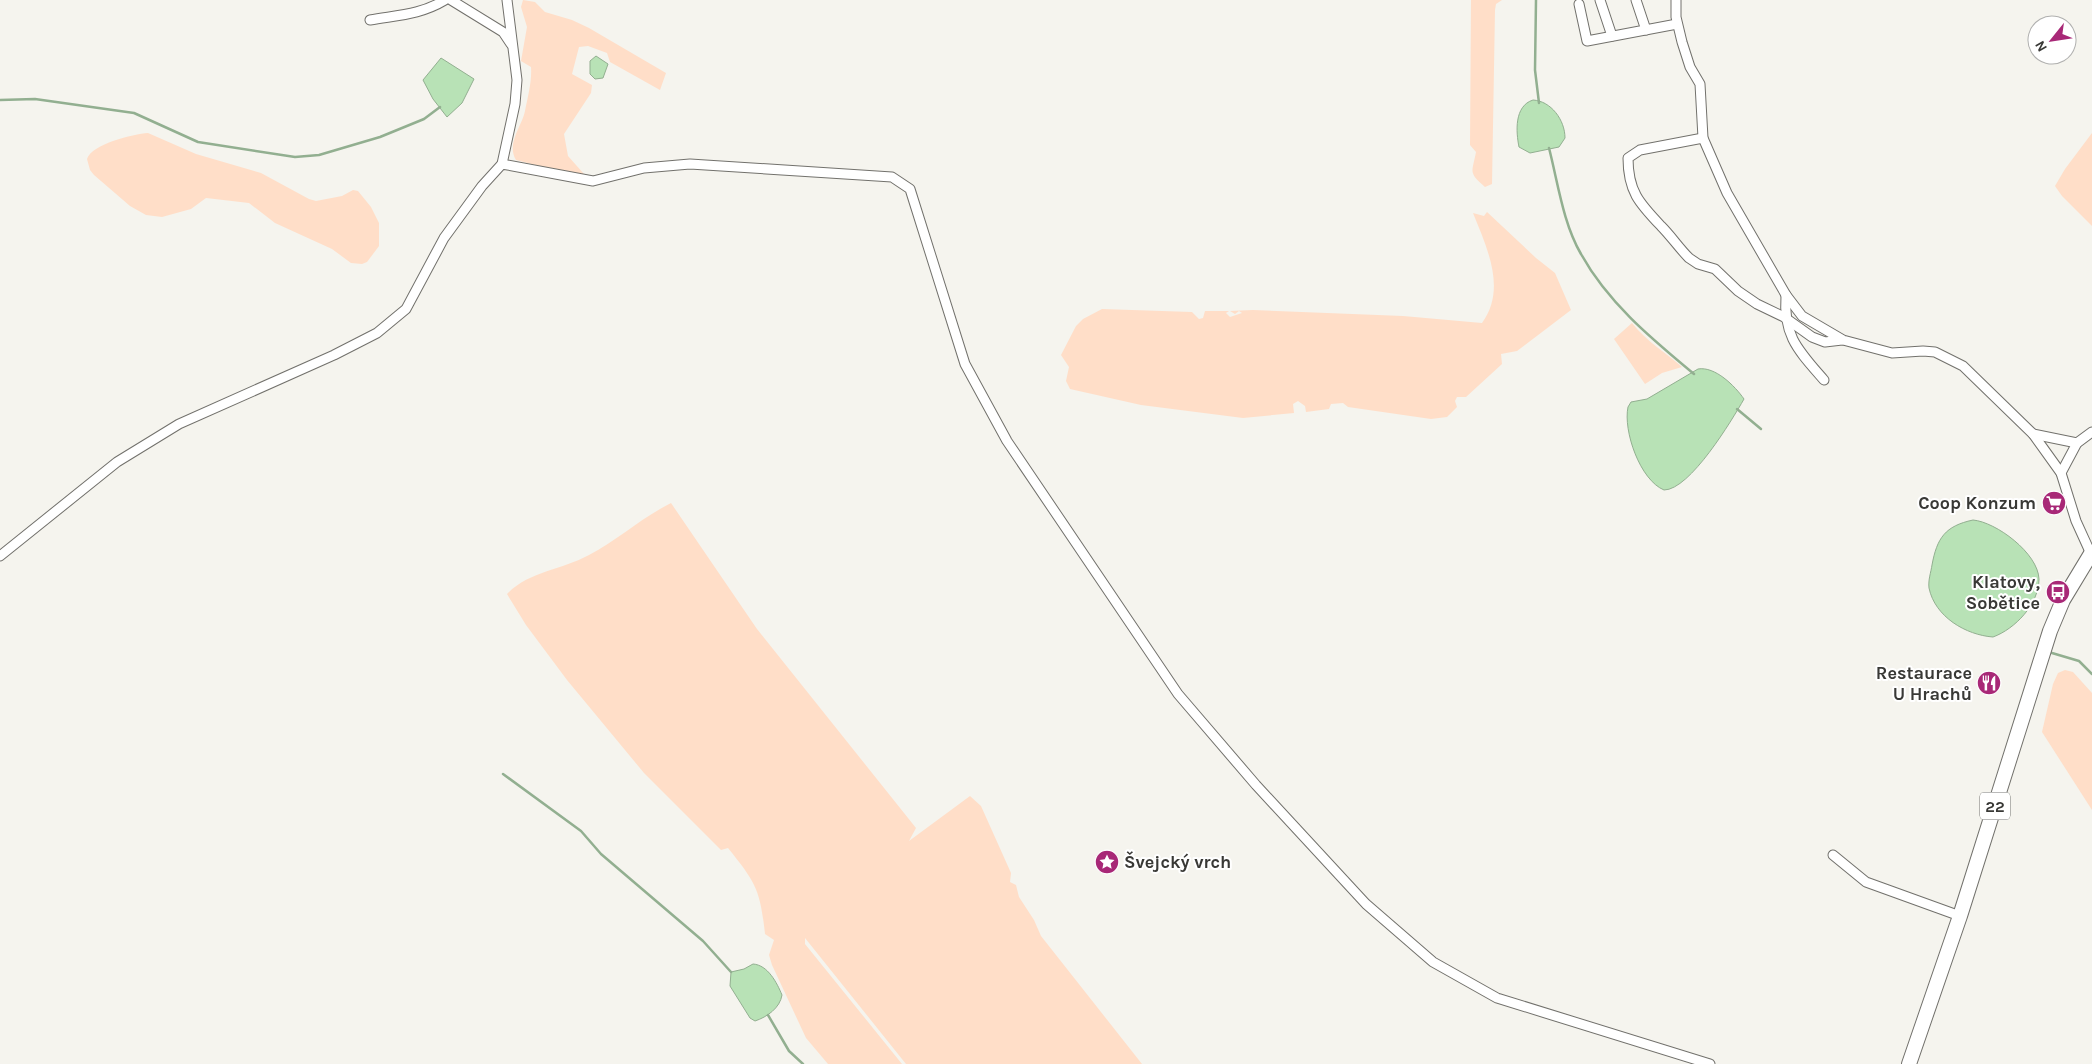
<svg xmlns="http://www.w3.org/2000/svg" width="2092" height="1064" font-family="Karla,sans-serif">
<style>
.green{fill:#ffdec8}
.water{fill:#b8e2b6;stroke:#92af90}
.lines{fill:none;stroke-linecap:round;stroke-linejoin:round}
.stream{stroke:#92af90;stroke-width:2.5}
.minor-casing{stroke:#72716c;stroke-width:11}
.primary-casing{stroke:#72716c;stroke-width:16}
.minor{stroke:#fff;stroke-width:9}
.primary{stroke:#fff;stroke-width:14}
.labels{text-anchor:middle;stroke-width:4;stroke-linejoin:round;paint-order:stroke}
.shield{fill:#fff;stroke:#747472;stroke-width:1}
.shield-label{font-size:16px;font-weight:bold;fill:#393936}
.poi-label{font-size:18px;font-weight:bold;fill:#393936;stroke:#fff;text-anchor:end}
</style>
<rect width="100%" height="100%" fill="#f5f4ee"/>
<!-- green -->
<g class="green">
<path d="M523,0L535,2L545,12L572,20L589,28L666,73L660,90L610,62L607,53L588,46L579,47L572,74L592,85L591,93L564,134L568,156L584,174L579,176L516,160C506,144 522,126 525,111C528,96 532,81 531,67L521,61L527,27L521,7Z"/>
<path d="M1471,0H1502L1496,4L1495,10L1492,184L1485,187C1468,172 1472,173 1476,152L1470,145Z"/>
<path d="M148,133L196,154L261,173L309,199L316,201L342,196L353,190L358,191L371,207L379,223V246L367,262L362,264L351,263L332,249L275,223L249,203L206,198L191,209L162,217L146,215L130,206L94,175L90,170L87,159C92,144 133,134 148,133Z"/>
<polygon points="2092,133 2092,226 2062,196 2055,186 2065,169"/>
<path d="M1487,212L1536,258L1555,273L1571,310L1517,351L1501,354L1502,364L1466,397H1457L1455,401L1457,407L1447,417L1431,419L1348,407L1343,403L1331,404L1329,409L1306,412L1305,406L1298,401L1293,404L1294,413L1243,418L1141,405L1070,389L1066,381L1069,367L1061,355L1076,326L1083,319L1102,309L1192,312L1199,319L1203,318L1205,311H1229L1226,313L1230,317L1242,313L1239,311L1235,314L1230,311L1253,310L1403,316L1482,323C1507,289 1487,248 1473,213L1484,216Z"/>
<path d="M1632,323C1646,341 1665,352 1682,367L1662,373L1645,384L1614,339Z"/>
<path d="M671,503L757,629L916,828L909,841L970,796L981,806L1011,873L1010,882L1016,885L1019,897L1034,920L1041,936L1142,1064H906L805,938V944L902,1064H828L806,1038L772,965L769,955L774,940L765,934C760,889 756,883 728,848L721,850L644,773L567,680L526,625L507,594C529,571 562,570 589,555C618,540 641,518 671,503Z"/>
<polygon points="2065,670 2073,672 2092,693 2092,810 2042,732 2053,684 2058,673"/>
</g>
<!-- water -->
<g class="water">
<polygon points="596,56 608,64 603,78 595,79 590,74 590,61"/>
<polygon points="441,58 474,79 462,103 447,117 433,99 423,80"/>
<path d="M1533,100C1551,101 1565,120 1565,138L1559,147L1530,153L1519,147C1516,132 1514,106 1533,100Z"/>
<path d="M1698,369C1715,366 1735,386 1744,399C1732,420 1690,490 1664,490C1640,480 1623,431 1628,407L1631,402L1647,399Z"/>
<path d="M1973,520C1996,522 2038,553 2039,579C2039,604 2015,629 1993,637C1966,635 1935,617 1929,588C1928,580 1931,572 1932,565C1937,538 1945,526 1973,520Z"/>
<path d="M753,964C768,965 777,983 782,995C780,1008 767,1017 755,1021L750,1018L730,986L731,972L744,969Z"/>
</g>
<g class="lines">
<!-- stream -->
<g class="stream">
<polyline points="1536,0 1535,70 1539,103"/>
<polyline points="0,100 35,99 134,113 198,142 295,157 319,155 380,137 424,119 440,107"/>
<path d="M1549,148C1558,183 1563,223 1581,254C1608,303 1652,339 1694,374"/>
<polyline points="1737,409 1761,429"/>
<polyline points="2052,653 2079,661 2092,674"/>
<polyline points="503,774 581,831 601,854 703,941 731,972"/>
<polyline points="768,1015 789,1051 803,1064"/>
</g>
<!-- minor casing -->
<g class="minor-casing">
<g id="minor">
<polyline points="451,0 503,32 511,44"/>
<polyline points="1600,0 1612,36"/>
<polyline points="1636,0 1646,30"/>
<polyline points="1676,0 1676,17 1682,42 1690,67 1700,84 1703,138 1727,193 1786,295 1802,316 1843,340 1892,353 1923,351 1935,352 1963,366 2033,434 2061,473 2076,521 2091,554"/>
<polyline points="1579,4 1587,41 1677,24"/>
<path d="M370,20C398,15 420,15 445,0"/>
<path d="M1703,138L1640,150L1628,158C1628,191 1639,203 1661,226C1671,236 1679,248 1689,258L1698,264L1715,269L1738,291L1757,304L1784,317L1812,337L1825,342L1842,340"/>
<polyline points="502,164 515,104 517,80 507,0"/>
<path d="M1786,295C1783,336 1798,350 1824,380"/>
<polyline points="2033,434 2077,443"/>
<polyline points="2061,473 2077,443 2092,432"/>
<polyline points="0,556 117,462 179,424 334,355 377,333 406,309 444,238 482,186 502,164 593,181 644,168 690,164 892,177 910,189 965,364 1007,441 1178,694 1256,785 1366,904 1433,962 1497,998 1710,1064"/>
<polyline points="1833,855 1866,882 1960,916"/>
</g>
</g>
<!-- primary casing -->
<g class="primary-casing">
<polyline id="primary" points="1909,1064 1960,916 2050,631 2063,600 2092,552"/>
</g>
<!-- minor -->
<use href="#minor" class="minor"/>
<!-- primary -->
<use href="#primary" class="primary"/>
</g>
<!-- icons -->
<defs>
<g id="supermarket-disc" transform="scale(1.25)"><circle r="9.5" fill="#a82877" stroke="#fff"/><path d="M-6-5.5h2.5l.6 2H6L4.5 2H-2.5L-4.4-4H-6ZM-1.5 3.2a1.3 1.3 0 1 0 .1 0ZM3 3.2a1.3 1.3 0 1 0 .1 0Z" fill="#fff"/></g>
<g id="bus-disc" transform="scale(1.25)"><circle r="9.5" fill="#a82877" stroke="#fff"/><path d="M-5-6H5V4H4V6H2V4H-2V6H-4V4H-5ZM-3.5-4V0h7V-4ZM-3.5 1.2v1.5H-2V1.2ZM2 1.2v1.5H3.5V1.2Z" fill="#fff"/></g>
<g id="restaurant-disc" transform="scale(1.25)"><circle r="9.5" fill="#a82877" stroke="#fff"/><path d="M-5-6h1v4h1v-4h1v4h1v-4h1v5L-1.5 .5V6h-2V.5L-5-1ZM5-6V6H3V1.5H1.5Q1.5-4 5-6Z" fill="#fff"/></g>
<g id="sight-disc" transform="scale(1.25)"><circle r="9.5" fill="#a82877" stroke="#fff"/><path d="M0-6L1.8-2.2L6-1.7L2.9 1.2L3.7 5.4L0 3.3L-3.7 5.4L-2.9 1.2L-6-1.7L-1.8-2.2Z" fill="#fff"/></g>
</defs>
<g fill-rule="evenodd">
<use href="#supermarket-disc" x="2054" y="503"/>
<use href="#bus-disc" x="2058" y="592"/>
<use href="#restaurant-disc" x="1989" y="683"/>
<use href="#sight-disc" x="1107" y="862"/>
</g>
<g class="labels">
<!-- shield labels -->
<rect class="shield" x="1980" y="792.5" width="30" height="27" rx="4"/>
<g class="shield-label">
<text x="1995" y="812">22</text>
</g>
<!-- poi labels -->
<g class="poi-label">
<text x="2036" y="509">Coop Konzum</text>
<text x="2040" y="588">Klatovy,<tspan x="2040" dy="21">Sobětice</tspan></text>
<text x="1972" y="679">Restaurace<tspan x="1972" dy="21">U Hrachů</tspan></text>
<text x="1124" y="868" text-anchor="start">Švejcký vrch</text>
</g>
</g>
<!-- north arrow -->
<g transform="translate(2052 40) rotate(240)"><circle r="24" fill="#ffffff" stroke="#b0b0af"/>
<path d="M0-4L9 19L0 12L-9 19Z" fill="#a82877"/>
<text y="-8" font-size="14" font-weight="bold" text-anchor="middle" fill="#393936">N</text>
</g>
</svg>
